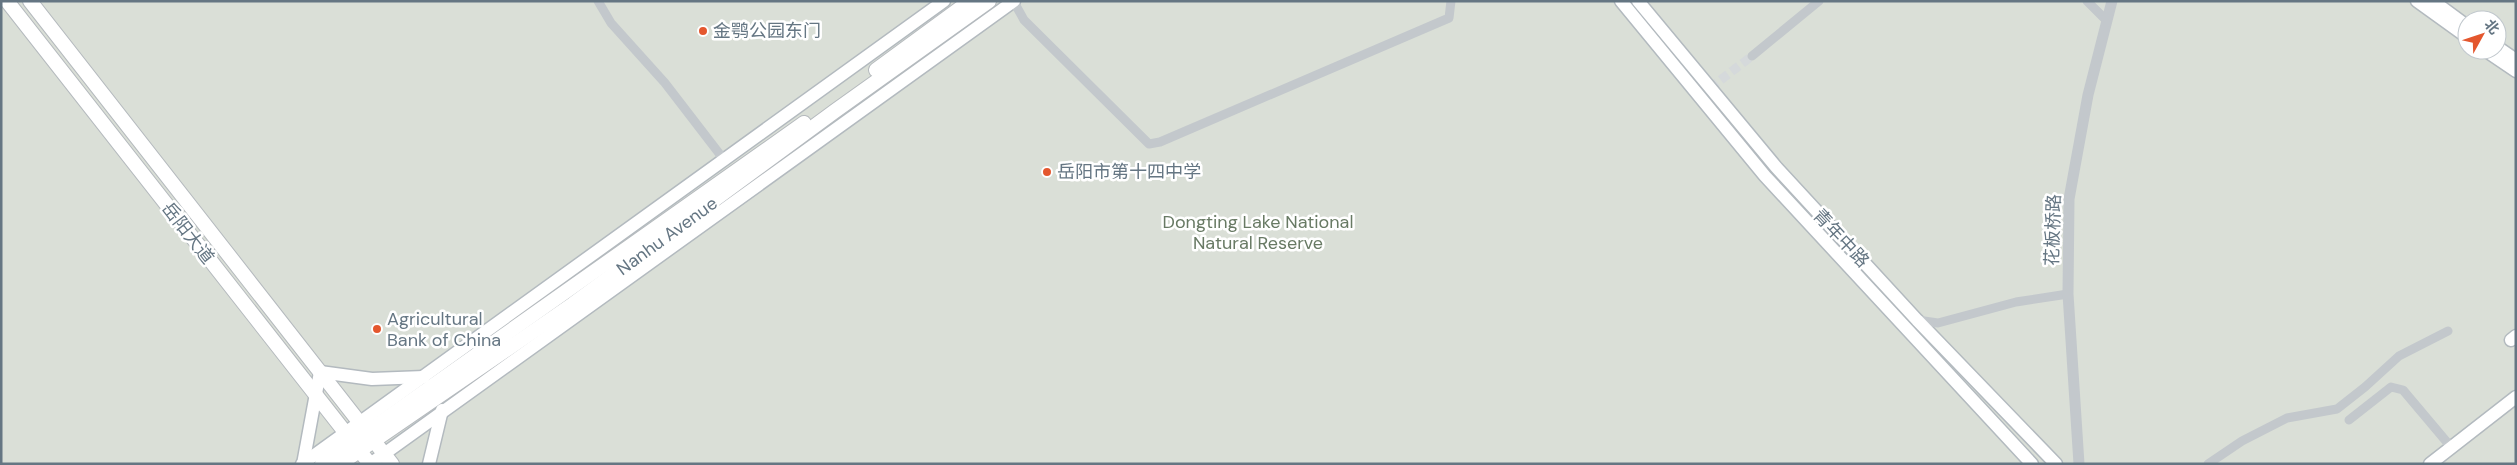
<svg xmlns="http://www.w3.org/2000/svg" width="2517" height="465" font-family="'DM Sans','Noto Sans SC',sans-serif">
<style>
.green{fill:#dadfd7;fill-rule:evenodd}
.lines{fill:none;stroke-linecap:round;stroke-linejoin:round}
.minor-tunnel{stroke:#d5d9db;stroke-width:9;stroke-dasharray:9 4.5;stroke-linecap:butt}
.secondary-casing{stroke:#b3babf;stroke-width:15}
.primary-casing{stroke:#b5babe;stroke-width:16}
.minor{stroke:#c3c8cc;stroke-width:9}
.tertiary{stroke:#c3c8cc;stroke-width:11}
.secondary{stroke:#fff;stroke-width:12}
.primary{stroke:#fff;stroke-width:14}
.poi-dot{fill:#e4572e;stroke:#fff;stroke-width:2}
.labels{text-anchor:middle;stroke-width:5;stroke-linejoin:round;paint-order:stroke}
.poi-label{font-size:18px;fill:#657683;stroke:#fff;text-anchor:start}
.park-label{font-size:18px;fill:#687a64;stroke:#fff}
.street-label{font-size:18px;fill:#657683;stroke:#fff}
</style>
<rect width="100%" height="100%" fill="#fafaf8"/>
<!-- green -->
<path class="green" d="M1,1H2516V464H1ZM2467,20H2497V50H2467Z"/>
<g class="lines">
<!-- minor-tunnel -->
<polyline class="minor-tunnel" points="1710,88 1752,56"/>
<!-- secondary casing -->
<g class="secondary-casing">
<g id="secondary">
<polyline points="1621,1 1765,176 2032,464"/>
<polyline points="1638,1 1776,167 1917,320 2056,464"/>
<polyline points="2417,1 2467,37"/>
<polyline points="2433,1 2467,26"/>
<polyline points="2497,47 2516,60"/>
<polyline points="2485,50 2516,71"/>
<polyline points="2511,340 2516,336"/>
<polyline points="302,464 944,1"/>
<polyline points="303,464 320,372 372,379 424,377"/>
<polyline points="370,464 1014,1"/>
<polyline points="429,464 442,410"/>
<polyline points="2430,464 2516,397"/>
</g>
</g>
<!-- primary casing -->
<g class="primary-casing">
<g id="primary">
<polyline points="7,1 370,464"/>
<polyline points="30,1 392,464"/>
<polyline points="876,70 970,1"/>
<polyline points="322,464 804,123"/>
<polyline points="340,464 573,304 835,111 989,1"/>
</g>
</g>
<!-- minor -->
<g class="minor">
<polyline points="598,1 611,23 665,83 725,161"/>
<polyline points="2087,1 2107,21"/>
<polyline points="1014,2 1024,20 1149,144 1160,142 1449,18 1451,1"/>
<polyline points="1752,56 1819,1"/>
<polyline points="1917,320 1938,323 2016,302 2068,294"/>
<polyline points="2349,420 2391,387 2403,390 2451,447"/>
<polyline points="2208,464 2242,441 2287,418 2337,409 2365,387 2399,356 2448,331"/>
</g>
<!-- tertiary -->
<polyline class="tertiary" points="2079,464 2068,294 2069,199 2088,95 2112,1"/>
<!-- secondary -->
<use href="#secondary" class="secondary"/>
<!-- primary -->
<use href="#primary" class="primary"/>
</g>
<!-- markers -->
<g class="poi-dot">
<circle cx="703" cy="31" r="5"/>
<circle cx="1047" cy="172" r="5"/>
<circle cx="377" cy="329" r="5"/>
</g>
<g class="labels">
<!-- poi labels -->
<g class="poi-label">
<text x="713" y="37">金鹗公园东门</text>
<text x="1057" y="178">岳阳市第十四中学</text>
<text x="387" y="325">Agricultural<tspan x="387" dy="21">Bank of China</tspan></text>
</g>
<!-- park labels -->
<g class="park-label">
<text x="1258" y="228">Dongting Lake National<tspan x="1258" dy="21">Natural Reserve</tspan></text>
</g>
<!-- street labels -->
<g class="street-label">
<text transform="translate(2053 230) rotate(-88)" y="6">花板桥路</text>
<text transform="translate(188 233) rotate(52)" y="6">岳阳大道</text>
<text transform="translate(667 236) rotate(-36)" y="6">Nanhu Avenue</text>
<text transform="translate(1841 238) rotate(47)" y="6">青年中路</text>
</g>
</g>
<!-- border -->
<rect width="2517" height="465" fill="none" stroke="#657683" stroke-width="5"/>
<!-- north arrow -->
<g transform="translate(2482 35) rotate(50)"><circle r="24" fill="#ffffff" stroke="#c1c8cd"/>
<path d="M0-4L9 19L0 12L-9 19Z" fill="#e4572e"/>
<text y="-8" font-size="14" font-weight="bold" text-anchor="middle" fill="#657683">北</text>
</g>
</svg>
